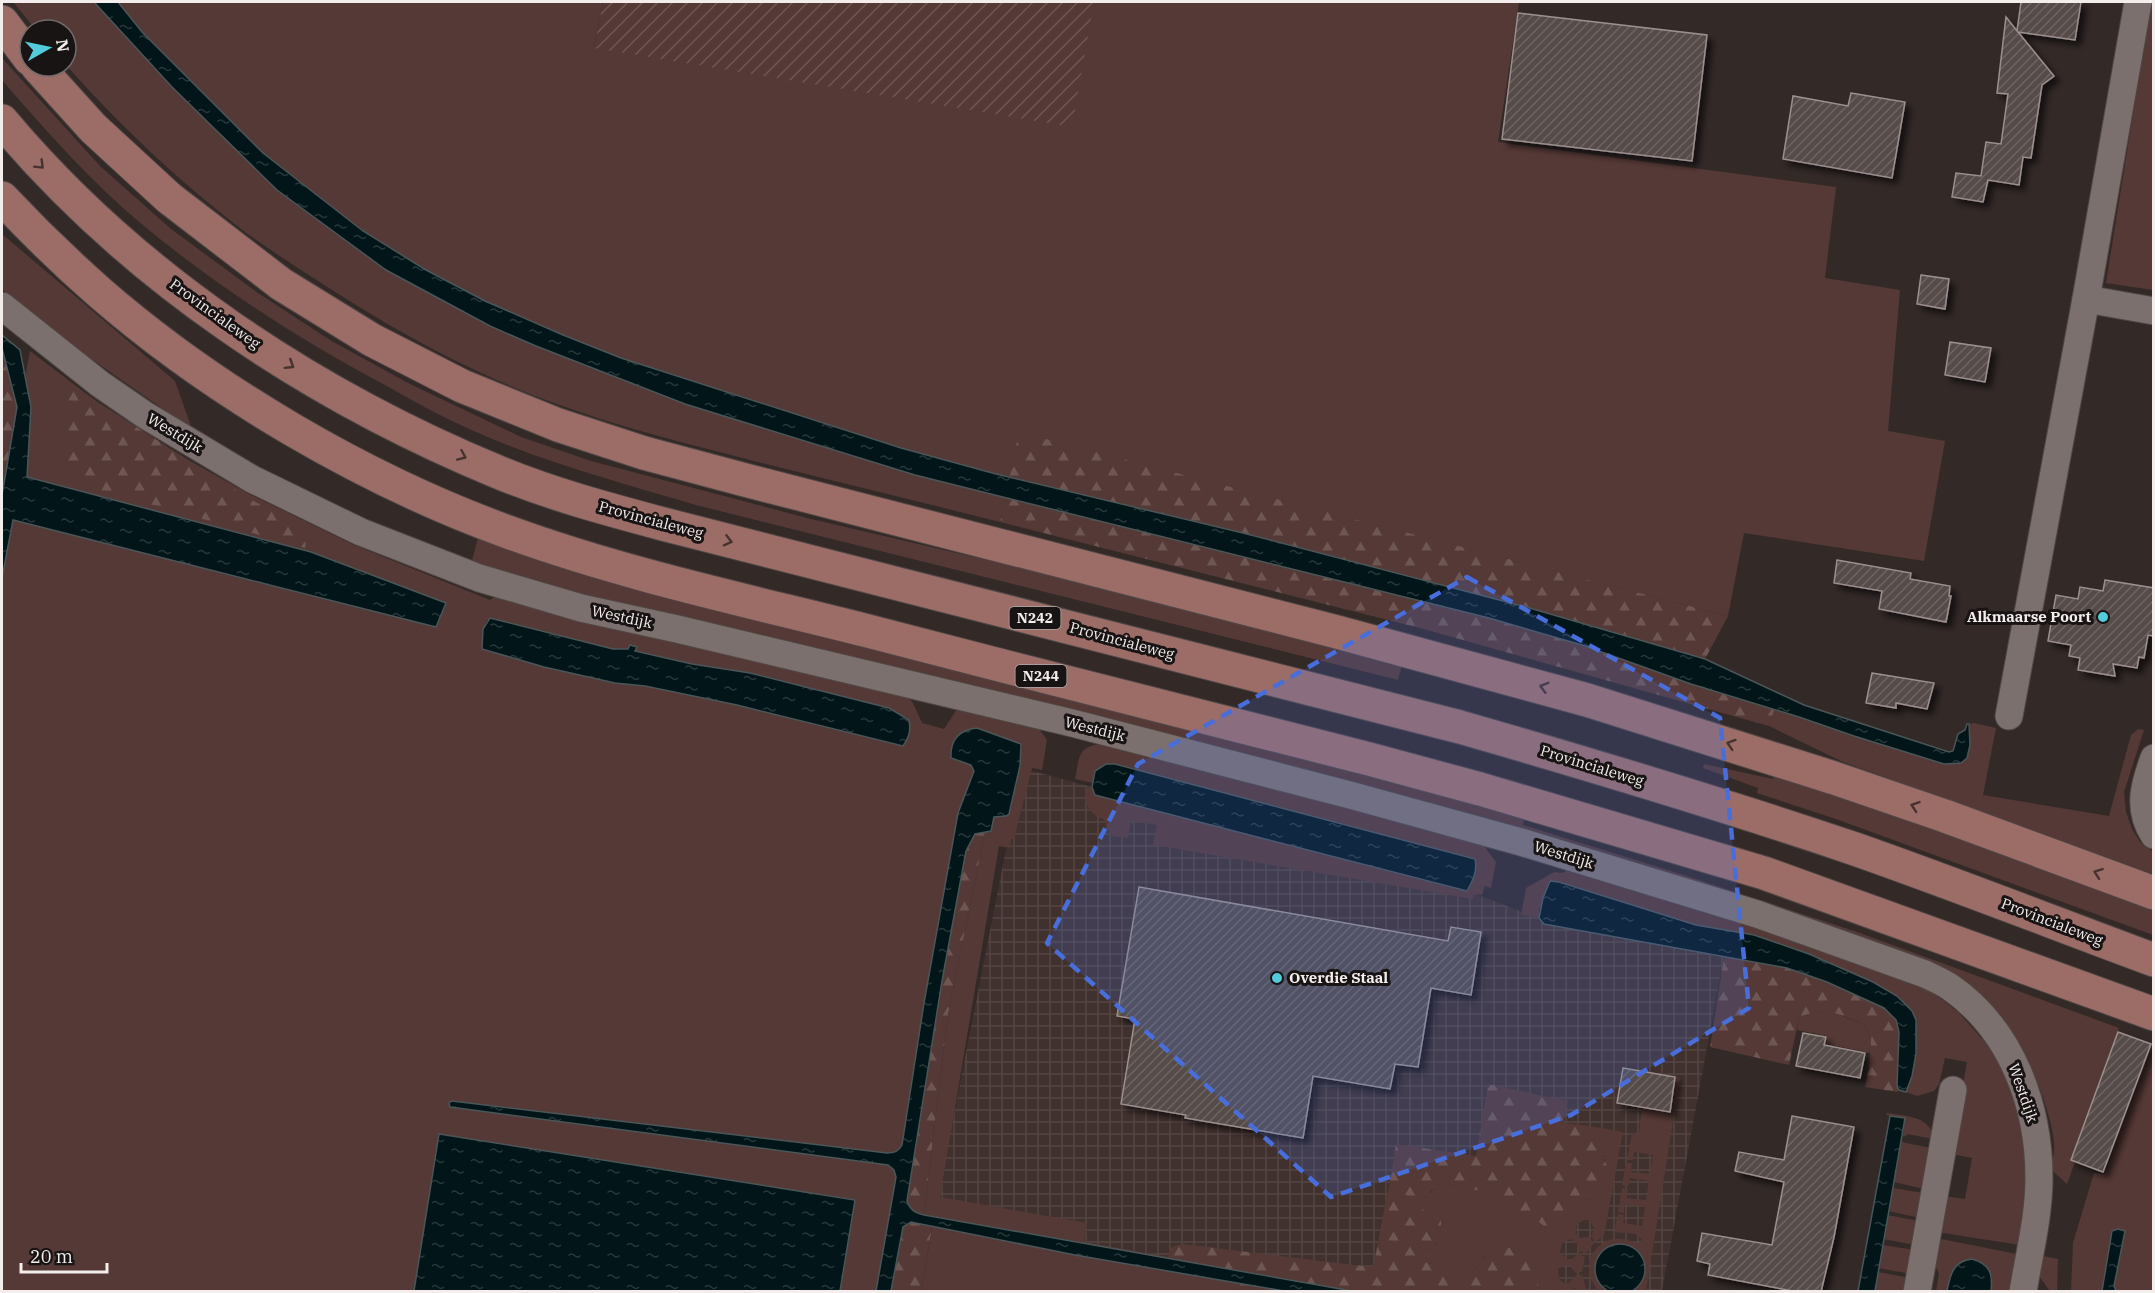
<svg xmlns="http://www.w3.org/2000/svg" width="2155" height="1293" font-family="'IBM Plex Serif',serif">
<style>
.industrial{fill:url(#industrial-grid)}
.green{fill:#553936;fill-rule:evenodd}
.forest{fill:url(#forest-firs)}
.garden{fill:url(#garden-furrows)}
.water{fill:url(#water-ripples);stroke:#4a5658;stroke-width:1.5}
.building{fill:url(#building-hatch);stroke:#9c908f;stroke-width:1.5;filter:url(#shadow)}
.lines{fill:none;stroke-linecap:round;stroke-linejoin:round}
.street-casing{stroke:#4f4746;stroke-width:29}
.primary-casing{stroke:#4f4746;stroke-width:35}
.street{stroke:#7b706e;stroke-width:27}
.primary{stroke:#9c6d67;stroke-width:33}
.oneway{stroke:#463330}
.marked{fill:#486edc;fill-opacity:0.2;stroke:#486edc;stroke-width:4.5;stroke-dasharray:12 8;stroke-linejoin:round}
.poi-dot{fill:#53cbdb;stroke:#181413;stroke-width:2}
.labels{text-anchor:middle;stroke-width:6;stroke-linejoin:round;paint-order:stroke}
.shield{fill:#181413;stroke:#b1acab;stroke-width:1.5}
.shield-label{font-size:14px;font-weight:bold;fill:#f3edec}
.street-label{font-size:15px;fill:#f3edec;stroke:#181413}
.poi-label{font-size:15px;font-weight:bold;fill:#f3edec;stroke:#181413;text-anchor:end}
</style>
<defs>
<pattern id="industrial-grid" width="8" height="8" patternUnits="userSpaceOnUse" patternTransform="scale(1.5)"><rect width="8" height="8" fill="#41312e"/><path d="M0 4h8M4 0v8" fill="none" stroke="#544542"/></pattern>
<pattern id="forest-firs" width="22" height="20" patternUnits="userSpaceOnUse" patternTransform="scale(1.5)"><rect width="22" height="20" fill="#553936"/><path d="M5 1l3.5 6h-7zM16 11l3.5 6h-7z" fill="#6e5653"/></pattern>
<pattern id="garden-furrows" width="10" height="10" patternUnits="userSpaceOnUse" patternTransform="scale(1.5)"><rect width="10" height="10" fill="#553936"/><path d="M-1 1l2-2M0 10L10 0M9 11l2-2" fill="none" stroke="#6e5653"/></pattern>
<pattern id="water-ripples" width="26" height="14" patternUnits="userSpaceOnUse" patternTransform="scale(1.5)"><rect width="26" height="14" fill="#021619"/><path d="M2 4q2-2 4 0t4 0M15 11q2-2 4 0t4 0" fill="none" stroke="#27383b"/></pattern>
<pattern id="building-hatch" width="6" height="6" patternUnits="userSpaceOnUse" patternTransform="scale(1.5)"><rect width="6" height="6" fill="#554b49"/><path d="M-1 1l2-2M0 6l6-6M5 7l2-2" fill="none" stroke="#6e6563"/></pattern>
<filter id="shadow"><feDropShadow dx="5.5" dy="5.5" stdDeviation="3" flood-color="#0009"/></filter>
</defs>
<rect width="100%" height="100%" fill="#332a28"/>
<!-- industrial -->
<polygon class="industrial" points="1022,768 1092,787 1095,795 1467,891 1539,918 1544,924 1724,956 1662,1291 1349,1291 934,1216"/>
<!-- green -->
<g class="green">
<path d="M13,2H603L594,47L1094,2H1519L1498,142L1836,187L1825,278L1900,290L1888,431L1945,441L1924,561L1744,533L1728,616L1020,433L1000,522C910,499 820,478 731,455C672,440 614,425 557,404C483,378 414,341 348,300C312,277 275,254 241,229C178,180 119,125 66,65V30H36Z"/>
<polygon points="2151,2 2153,2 2153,290 2106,283"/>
<path d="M2,58L100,166L171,229L258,293L330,340L408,383L521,437L591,461L811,519L1056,576L1402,665L1398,680L696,505C622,483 547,463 476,432C444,418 413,401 383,384C299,339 218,287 144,226C92,183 46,131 2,80Z"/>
<polygon points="2,234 175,381 192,429 34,319 2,289"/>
<path d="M30,351L133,429L249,494L354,545L490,600L500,594L901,690L913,703L922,723L944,729L957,709L1029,722L1040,730L1047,740L1042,770L1032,768L1014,839H1011L1010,848L999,846L940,1197L1087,1223L1084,1242L1237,1269L1233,1291H921L934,1217L924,1215L948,1014L985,832L991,830L994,817L1006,816L1012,807L1011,802C1014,787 1018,773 1019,759C1020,753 1022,751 1021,744L977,728L951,758L971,765L974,771L969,786L878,1291H840L855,1201L439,1134L414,1291L2,1292V578L12,520L435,627L446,604L311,552L27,477L31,407L25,378ZM487,620L613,649H628L692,664L750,673L908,738L903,746L737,705L645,686L615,683L544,667L482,649L483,629Z"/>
<path d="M478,538L692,604L1269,750L1524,818L1523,825L1681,874L1857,932L2119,1028L2071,1159L2075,1162L2067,1184L2046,1165C2050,1162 2053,1159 2054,1154C2058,1125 2026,1046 2006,1025C1990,1009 1970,996 1952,982L818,649L756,633L651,614L471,564Z"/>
<polygon points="1773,709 1854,736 1944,764 1970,743 1968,735 1970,724 1974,723 1996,728 1983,795 2109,816 2131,735 2138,729 2144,730 2124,792 2126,812 2132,829 2140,842 2153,852 2153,874 1843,762 1769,726"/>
<path d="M1107,743L1484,846L1496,862L1491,888L1485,886L1482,895L1474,894L1473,899L1153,845L1157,825L1131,821L1128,838L1111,836L1103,819C1090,816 1082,801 1086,788L1092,787L1095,795L1466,891L1475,860L1115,764L1095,771L1093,783L1075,779C1080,753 1078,746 1107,743Z"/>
<polygon points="1704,764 1773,779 1775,775 1895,815 2153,910 2153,935 1836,819 1757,793 1758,788 1703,768"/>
<path d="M1568,870L1706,911L1923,984L1959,1013L1991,1049L2004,1070L2016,1097L2028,1155L2020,1245L1937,1232L1943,1196L1965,1199L1972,1158L1951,1154L1967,1062L1945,1058L1939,1084L1934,1091L1917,1096L1906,1092C1916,1068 1916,1046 1916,1020L1718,930L1674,919L1559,882L1539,909V918L1521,915L1526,888L1554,872L1562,873Z"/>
<polygon points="1811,1012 1832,1012 1865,1025 1871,1038 1870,1053 1826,1044 1827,1036 1797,1030 1799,1018"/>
<polygon points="2153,1038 2153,1291 2116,1291 2114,1286 2125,1231 2102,1286 2102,1291 2071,1292 2073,1243 2094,1173 2104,1174"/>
<path d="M1676,1077L1680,1078L1646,1291H1598C1594,1285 1589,1277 1589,1269C1588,1252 1604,1237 1620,1239C1626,1239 1633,1242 1639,1244L1642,1239L1635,1234L1614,1232L1618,1214L1624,1215L1623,1223L1642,1226L1645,1207L1625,1204L1624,1213L1618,1212L1622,1188L1628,1189L1626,1198L1646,1200L1649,1181L1630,1178L1628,1186L1622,1185L1626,1163H1632L1631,1172L1650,1174L1653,1155L1634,1152L1633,1160H1627L1632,1133L1639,1134L1642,1107L1670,1112Z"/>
<path d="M1887,1113C1905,1116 1932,1116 1933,1139L1907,1134L1906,1136H1903L1905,1118L1886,1115Z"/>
<path d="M1590,1126L1623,1132L1604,1236L1595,1242L1591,1236C1595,1229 1594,1226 1589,1220C1578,1219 1571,1229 1579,1238L1589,1237L1594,1243L1586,1254L1579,1251L1577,1243L1571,1239L1562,1243L1560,1253L1567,1259H1572L1578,1253L1585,1257L1582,1272L1576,1273L1570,1266L1566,1265L1558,1269L1559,1279L1564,1283H1569L1576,1275H1582L1586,1289L1582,1291L1574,1288C1566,1291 1547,1293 1539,1287C1537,1284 1535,1277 1533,1273L1485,1256L1471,1275L1418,1260L1415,1256V1250L1420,1247L1433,1250L1437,1242L1403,1203L1387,1195L1389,1186L1399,1192L1430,1194L1435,1185C1450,1181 1453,1187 1465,1190C1471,1192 1479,1189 1486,1190L1497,1209L1502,1208L1539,1221L1546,1228L1561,1226L1568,1213L1581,1200L1592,1199L1606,1159L1599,1149Z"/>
<polygon points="1901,1141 1906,1143 1931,1148 1924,1189 1894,1182"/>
<polygon points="1893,1188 1924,1193 1920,1218 1888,1211"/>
<polygon points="1887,1215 1919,1221 1915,1245 1883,1239"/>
<polygon points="1936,1238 2017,1254 2012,1291 1991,1291 1992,1277 1985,1264 1952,1271 1947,1291 1936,1291 1939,1274 1932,1258"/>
<polygon points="1882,1245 1915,1250 1911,1274 1878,1268"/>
<polygon points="2038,1255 2058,1259 2057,1291 2050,1291 2036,1272"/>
<polygon points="1878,1272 1910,1278 1908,1291 1875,1292"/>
</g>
<!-- forest -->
<g class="forest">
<polygon points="2,348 17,407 2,495"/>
<polygon points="68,383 246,497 309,530 305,548 65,480"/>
<polygon points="1019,432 1728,616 1705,659 1779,695 1769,726 1420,628 1000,522"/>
<polygon points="967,793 985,832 948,1014 924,1214 934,1216 921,1291 878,1292"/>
<path d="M1724,956L1787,968L1827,982L1884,1008L1896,1020L1899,1032L1898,1092L1865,1087L1869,1068L1871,1038L1865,1025C1841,1015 1824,1005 1799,1018L1789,1065L1710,1047Z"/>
<path d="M1488,1084L1568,1101L1563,1123L1590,1126L1609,1171L1603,1193L1592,1199L1581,1200L1568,1213L1561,1226L1553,1229L1546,1228L1538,1221L1502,1208L1497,1209L1486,1190C1479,1189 1471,1192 1465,1190C1453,1187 1450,1181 1435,1185C1422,1207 1407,1196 1389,1186L1396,1144L1476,1156Z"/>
<path d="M1387,1195L1424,1210L1441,1221V1227L1433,1250L1420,1247L1416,1249L1415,1256L1418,1260L1471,1275L1493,1247L1516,1248L1526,1251L1539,1287L1545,1291H1233L1236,1271L1168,1259C1169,1248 1171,1246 1183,1244L1370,1267L1374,1264Z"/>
</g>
<!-- garden -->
<polygon class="garden" points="603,2 1094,2 1072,127 594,48"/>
<!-- water -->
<g class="water">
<polygon points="94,2 118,2 142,32 263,153 363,231 426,270 485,301 563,335 621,358 901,448 996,474 1243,533 1526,607 1705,659 1804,705 1949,752 1953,751 1958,734 1965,730 1967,724 1969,724 1970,745 1967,758 1961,763 1944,764 1854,736 1799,717 1691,684 1582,645 1489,618 915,475 685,404 536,346 490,326 386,270 277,190 172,87"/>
<polygon points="2,335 20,350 31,407 27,477 311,552 446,603 436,627 13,520 2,578 2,495 17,407 2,348"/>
<path d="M490,618L613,649H628L630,645L637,647L635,651L692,664L750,673L889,708L909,720C911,731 909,737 903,746L737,705L645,686L615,683L544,667L482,649L483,629Z"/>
<path d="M977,728L1021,744L1020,766L1009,814L1006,816L994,817L991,831L975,834L966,851L942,981L907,1201C910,1210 915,1213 924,1215L1352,1291H1284L1075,1255L911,1222L903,1227L891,1291H876L896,1177L894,1170L888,1165L450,1107L449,1103L452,1101L887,1153C894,1153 898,1152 902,1145L924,1003L958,813L974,771L971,765L951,758C950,739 959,730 977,728Z"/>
<path d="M1106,764H1115L1475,859C1478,871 1472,882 1467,891L1095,795L1092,787L1095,771Z"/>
<polygon points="1550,881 1559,882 1696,925 1754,935 1809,954 1873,982 1897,996 1912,1011 1916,1020 1916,1054 1912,1076 1906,1092 1899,1090 1897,1086 1899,1032 1896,1020 1884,1008 1827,982 1787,968 1544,924 1539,918 1543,898"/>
<polygon points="1890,1116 1905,1118 1875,1291 1858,1291"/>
<polygon points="439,1134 855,1200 840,1291 414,1291"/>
<polygon points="2118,1229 2125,1231 2114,1286 2116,1291 2102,1291 2112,1231"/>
<circle cx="1620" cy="1269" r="25"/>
<path d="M1972,1259C1990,1264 1993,1274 1991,1291H1947C1950,1275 1953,1261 1972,1259Z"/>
</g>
<!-- building -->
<g class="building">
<polygon points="2021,2 2081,2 2075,40 2018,32 2054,76 2042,85 2031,158 2023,157 2019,185 1988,180 1983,202 1952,197 1956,173 1981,176 1986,142 2001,144 2008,94 1997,93 2006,17 2017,31"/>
<polygon points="1518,13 1707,35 1692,161 1502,139"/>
<polygon points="1851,93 1905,102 1892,178 1783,159 1793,96 1848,106"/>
<polygon points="1921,275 1949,279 1945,309 1917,304"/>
<polygon points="1950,342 1991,348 1985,382 1945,375"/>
<polygon points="1837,560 1911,573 1910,579 1950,586 1949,596 1951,596 1946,622 1879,609 1882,591 1834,583"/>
<polygon points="2105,580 2154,588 2154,636 2148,635 2144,658 2139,657 2137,668 2113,664 2115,676 2078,670 2080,658 2069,656 2071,645 2048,641 2056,595 2078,599 2080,587 2103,591"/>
<polygon points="1872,673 1934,683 1927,709 1896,703 1896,708 1866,703"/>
<polygon points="1139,887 1448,941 1451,927 1481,932 1471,995 1431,988 1418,1067 1395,1064 1390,1089 1313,1076 1303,1138 1185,1118 1186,1115 1121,1104 1135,1019 1117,1016"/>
<polygon points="2118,1032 2151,1044 2103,1172 2071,1160"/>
<polygon points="1803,1033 1826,1037 1824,1045 1865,1053 1860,1078 1796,1066"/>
<polygon points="1623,1068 1675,1077 1670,1112 1617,1103"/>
<polygon points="1792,1116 1854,1127 1834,1237 1821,1292 1798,1292 1708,1275 1710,1264 1697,1261 1702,1233 1772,1245 1784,1182 1735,1171 1739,1152 1784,1160"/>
</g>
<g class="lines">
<!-- street casing -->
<g class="street-casing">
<g id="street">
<polyline points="2086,299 2154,311"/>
<path d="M2,306L100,384L145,415L252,479L361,532L479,578L581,608L677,629L1072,723L1350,795L1521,842L1757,914L1925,974C1933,978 1943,982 1950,987C2012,1030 2039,1106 2039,1178C2039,1216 2029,1255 2023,1292"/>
<polyline points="2009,716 2086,299 2138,2"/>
<path d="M2154,758C2144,785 2137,809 2154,835"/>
<polyline points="1917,1292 1953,1090"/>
</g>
</g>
<!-- primary casing -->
<g class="primary-casing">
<g id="primary">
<polyline points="2,22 30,59"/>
<polyline points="37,66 93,128 169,198 281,284 372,340 462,386 558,425 644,453 745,480 1337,632 1587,700 1834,778 1945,816 2154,893"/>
<path d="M2,121C133,277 310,394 498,472C551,494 607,509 663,524L1460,727C1592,765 1725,805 1855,849C1955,884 2054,923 2154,960"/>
<path d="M2,198C33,231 65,262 99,292C214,392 365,480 508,532C623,574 745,600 864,630C1032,674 1200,716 1369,759L1480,789L1764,873L2154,1014"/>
</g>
</g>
<!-- street -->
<use href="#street" class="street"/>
<!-- primary -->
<use href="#primary" class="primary"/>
</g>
<!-- one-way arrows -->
<defs><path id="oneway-chevron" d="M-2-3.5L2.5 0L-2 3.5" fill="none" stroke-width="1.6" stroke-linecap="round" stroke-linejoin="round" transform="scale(1.5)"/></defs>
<g class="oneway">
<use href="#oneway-chevron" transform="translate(40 165) rotate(45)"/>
<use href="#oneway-chevron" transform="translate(290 365) rotate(32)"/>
<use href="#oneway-chevron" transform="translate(462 456) rotate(24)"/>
<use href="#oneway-chevron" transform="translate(728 541) rotate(14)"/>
<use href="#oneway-chevron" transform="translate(1544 687) rotate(-164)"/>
<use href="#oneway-chevron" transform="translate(1731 744) rotate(-162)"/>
<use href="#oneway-chevron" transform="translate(1915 806) rotate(-161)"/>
<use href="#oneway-chevron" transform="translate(2098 873) rotate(-160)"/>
</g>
<!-- marked area -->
<path class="marked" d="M1467,577L1720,718L1749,1008L1571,1115L1331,1197L1047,943L1138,764Z"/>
<!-- markers -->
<g class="poi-dot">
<circle cx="2103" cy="617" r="6"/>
<circle cx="1277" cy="978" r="6"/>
</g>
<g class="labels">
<!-- shield labels -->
<g class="shield">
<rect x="1009.5" y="607" width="51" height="22" rx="4.5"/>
<rect x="1015.5" y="665" width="51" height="22" rx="4.5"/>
</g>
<g class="shield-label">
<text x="1035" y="623">N242</text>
<text x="1041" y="681">N244</text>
</g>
<!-- street labels -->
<g class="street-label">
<text transform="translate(215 314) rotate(36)" y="5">Provincialeweg</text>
<text transform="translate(175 433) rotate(31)" y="5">Westdijk</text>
<text transform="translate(651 520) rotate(15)" y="5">Provincialeweg</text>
<text transform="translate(622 617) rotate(12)" y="5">Westdijk</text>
<text transform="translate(1122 641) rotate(15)" y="5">Provincialeweg</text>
<text transform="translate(1095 729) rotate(14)" y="5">Westdijk</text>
<text transform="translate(1592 766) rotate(17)" y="5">Provincialeweg</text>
<text transform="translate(1564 855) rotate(17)" y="5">Westdijk</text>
<text transform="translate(2052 922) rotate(21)" y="5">Provincialeweg</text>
<text transform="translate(2023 1093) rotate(71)" y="5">Westdijk</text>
</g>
<!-- poi labels -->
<g class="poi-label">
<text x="2091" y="622">Alkmaarse Poort</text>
<text x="1289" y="983" text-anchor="start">Overdie Staal</text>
</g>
</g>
<!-- border -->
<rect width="2155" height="1293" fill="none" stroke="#f3edec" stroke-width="6"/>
<!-- north arrow -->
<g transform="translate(48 48) rotate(81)"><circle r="28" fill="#181413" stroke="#706b6a" stroke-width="1.5"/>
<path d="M0-4.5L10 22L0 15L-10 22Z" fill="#53cbdb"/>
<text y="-9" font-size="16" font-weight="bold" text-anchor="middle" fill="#f3edec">N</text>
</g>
<!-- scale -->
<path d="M21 1263v9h86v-9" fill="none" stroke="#f3edec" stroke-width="3"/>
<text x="30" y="1263" font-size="18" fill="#f3edec" stroke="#181413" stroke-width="4.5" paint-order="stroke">20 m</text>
</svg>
